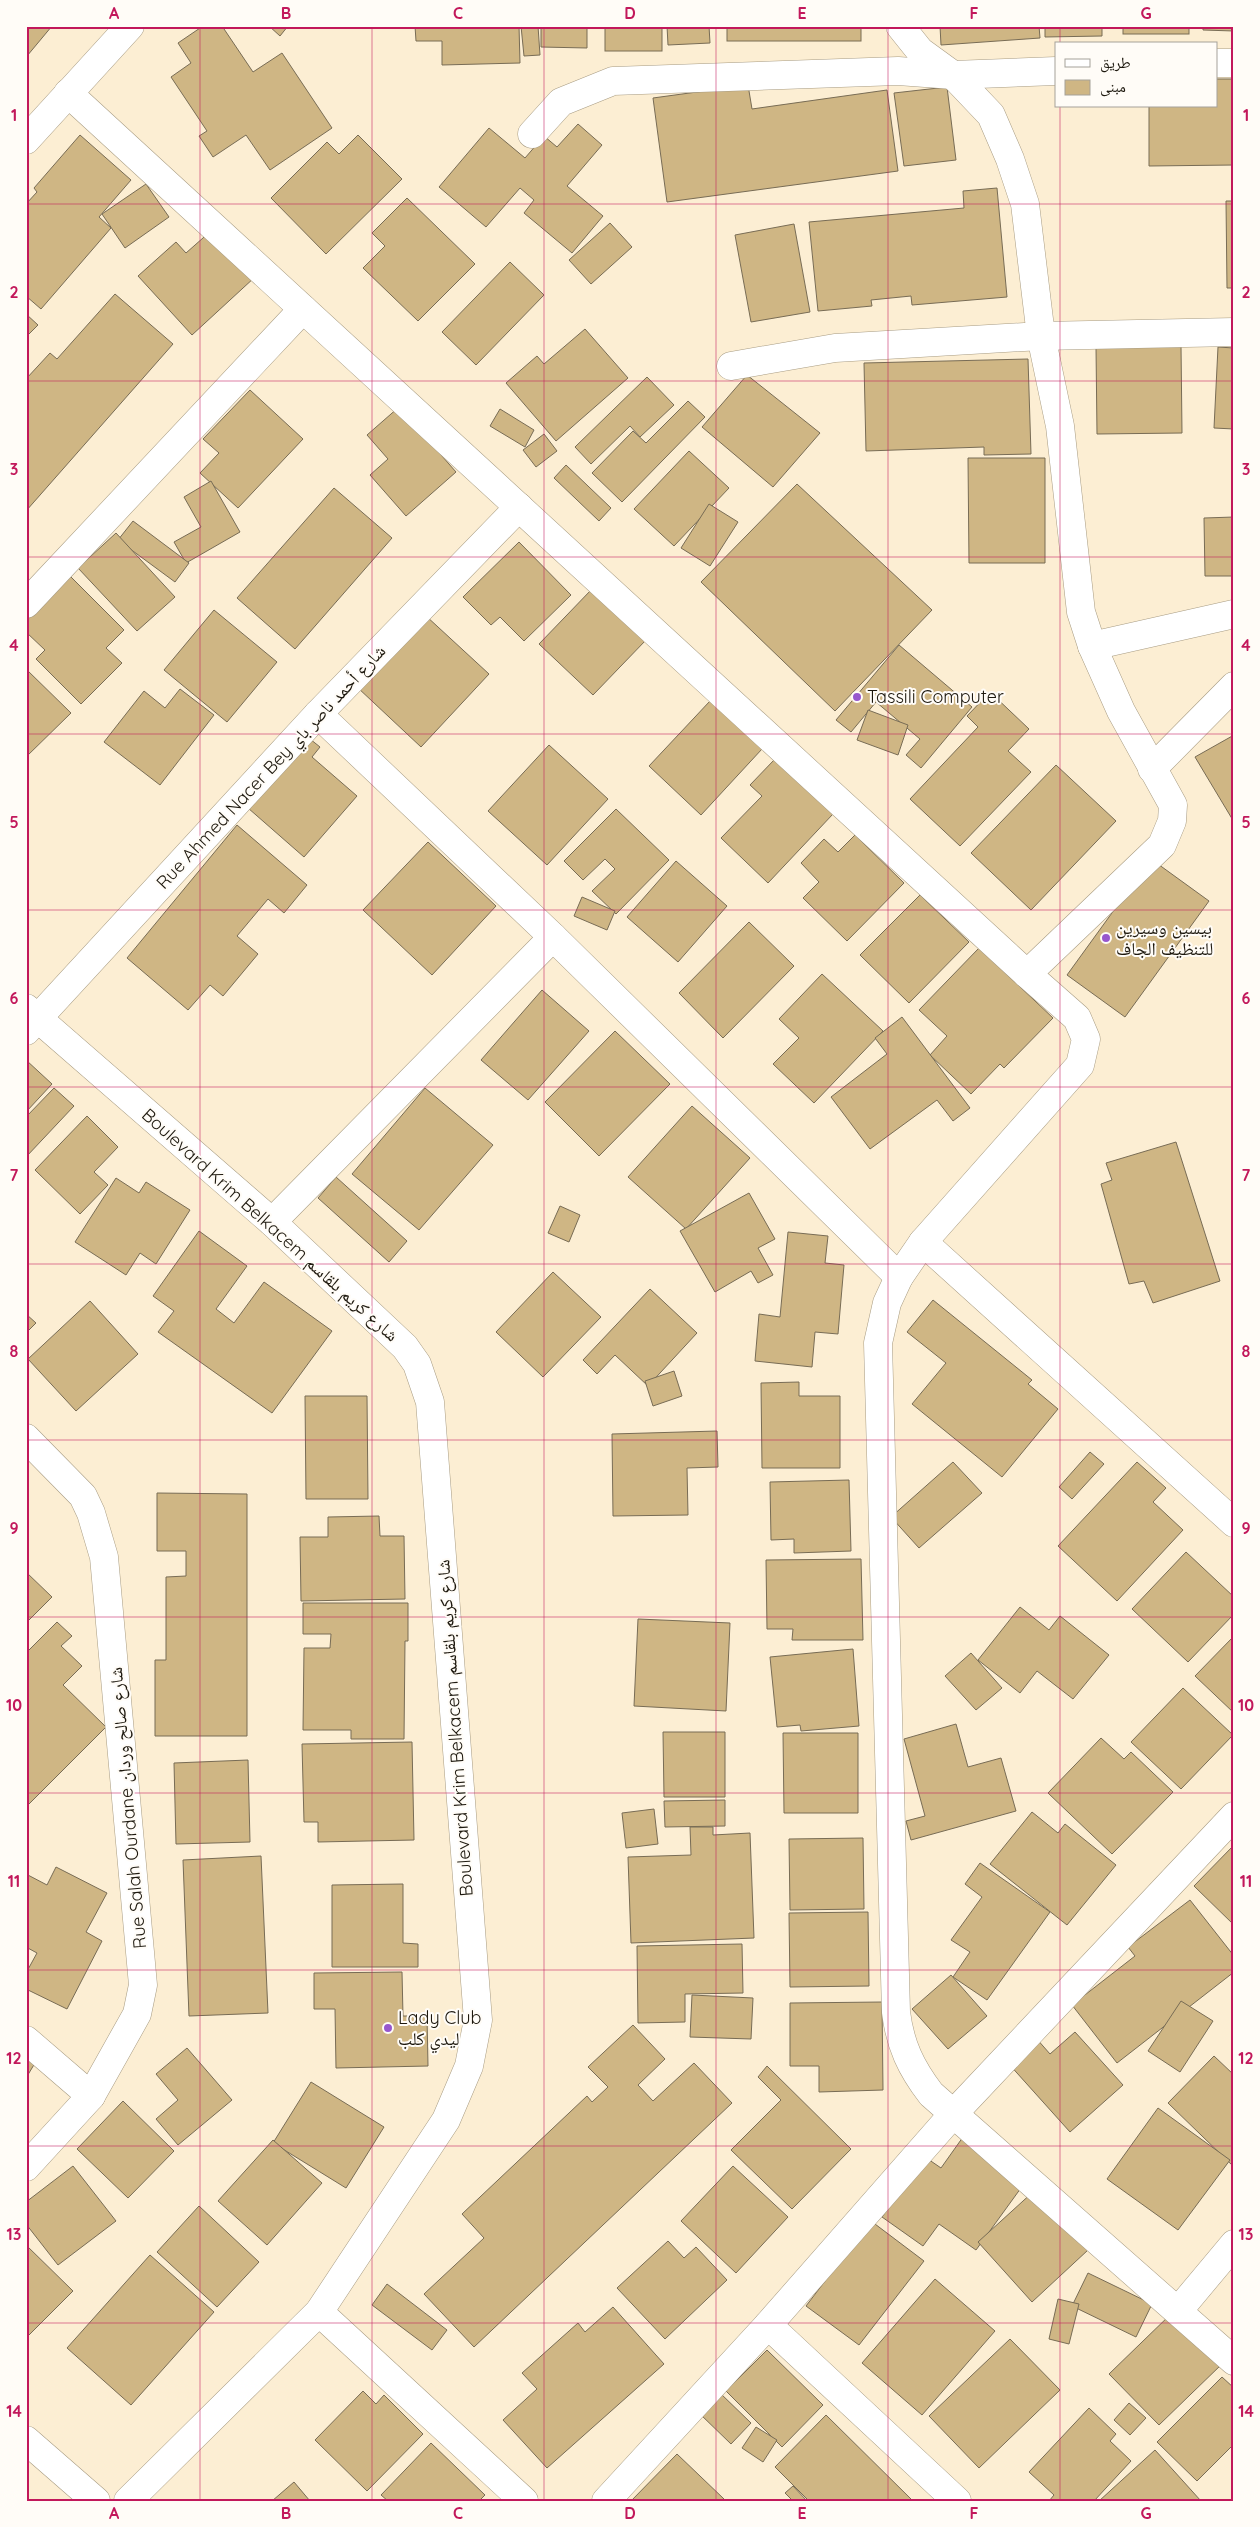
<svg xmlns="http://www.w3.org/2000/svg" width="1260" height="2527" font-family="Quicksand,'Noto Naskh Arabic',sans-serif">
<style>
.building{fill:#cfb684;stroke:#786c55}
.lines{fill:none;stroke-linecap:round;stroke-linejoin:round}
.minor-casing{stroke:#a89c83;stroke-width:29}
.tertiary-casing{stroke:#a89c83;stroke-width:29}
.minor{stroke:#fff;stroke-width:28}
.tertiary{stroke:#fff;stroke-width:28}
.grid{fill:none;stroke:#c2185b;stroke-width:1;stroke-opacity:0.55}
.poi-dot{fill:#9757cd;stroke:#fffcf7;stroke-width:2}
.labels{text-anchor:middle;stroke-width:4;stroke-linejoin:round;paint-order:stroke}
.poi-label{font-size:18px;fill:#1d180e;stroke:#fffcf7;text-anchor:start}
.street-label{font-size:18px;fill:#1d180e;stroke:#fffcf7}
.neatline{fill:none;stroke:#c2185b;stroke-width:2}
.grid-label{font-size:16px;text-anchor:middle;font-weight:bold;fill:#c2185b}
</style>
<rect width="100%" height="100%" fill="#fceed3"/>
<!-- building -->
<g class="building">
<polygon points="26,26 52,26 27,56 26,55"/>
<polygon points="203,26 222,26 253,72 282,53 332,128 270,170 246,135 213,157 199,136 207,131 171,77 191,63 178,43"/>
<polygon points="269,26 288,26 280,36"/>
<polygon points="415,26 519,26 520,63 442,65 442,41 416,41"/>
<polygon points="521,26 538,26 540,55 524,56"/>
<polygon points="541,26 587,26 587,48 541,47"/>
<rect x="605" y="26" width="57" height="25"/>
<polygon points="667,26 709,26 710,43 668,45"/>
<rect x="727" y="26" width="134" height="15"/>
<polygon points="940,26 1039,26 1040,38 941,45"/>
<polygon points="1045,26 1102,26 1102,36 1045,37"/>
<rect x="1123" y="26" width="66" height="8"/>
<polygon points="1203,26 1234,26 1234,31 1203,30"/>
<polygon points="1216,79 1234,79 1234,165 1149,166 1149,106 1216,106"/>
<polygon points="748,85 752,109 887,90 898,171 667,202 653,98"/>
<polygon points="947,87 956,160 904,166 894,93"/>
<polygon points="578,124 602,145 567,186 603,216 572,253 524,213 534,200 520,188 486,227 439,187 489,128 525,158 544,136 557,147"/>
<polygon points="80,135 131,180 99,217 111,228 41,309 26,296 26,204 37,192 34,188"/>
<polygon points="358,135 402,179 326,254 271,198 327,142 339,154"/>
<polygon points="146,184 169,217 125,248 102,214"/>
<polygon points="997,188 1007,297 912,305 911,296 871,300 872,306 818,311 809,222 964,208 963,191"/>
<polygon points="407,198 475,264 418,321 363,268 385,246 372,233"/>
<polygon points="1226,201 1234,201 1234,288 1227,288"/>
<polygon points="610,223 632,247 591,284 569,260"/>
<polygon points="794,224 810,312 751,322 735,235"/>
<polygon points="212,230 255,277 192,335 138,276 176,242 186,253"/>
<polygon points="510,262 544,295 476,365 442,332"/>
<polygon points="115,294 173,344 26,511 26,379 50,353 57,359"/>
<polygon points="26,314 38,325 26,337"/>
<polygon points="585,329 628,378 556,441 506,383 537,356 544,364"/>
<polygon points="1181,346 1182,433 1097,434 1096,347"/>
<polygon points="1218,347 1234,348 1234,429 1214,428"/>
<polygon points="1028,359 1031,454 984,455 984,447 866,451 864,363"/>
<polygon points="747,375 820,433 773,487 702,427"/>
<polygon points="647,377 674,405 640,437 630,426 591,464 575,447"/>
<polygon points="250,390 303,439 238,508 200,473 219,453 203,439"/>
<polygon points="688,401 705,417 622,502 592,473 633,431 646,443"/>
<polygon points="399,407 456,472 406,516 370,475 388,459 367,435"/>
<polygon points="500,409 534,430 525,447 490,426"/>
<polygon points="544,434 557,451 536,467 523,450"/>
<polygon points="689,451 729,488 674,546 634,509"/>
<polygon points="968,458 1045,458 1045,563 969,563"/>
<polygon points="566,465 611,508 599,521 554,478"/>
<polygon points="211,481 240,532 186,563 174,542 201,527 184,497"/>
<polygon points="797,484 932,610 835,711 701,582"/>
<polygon points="334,488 392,538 295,649 237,598"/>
<polygon points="709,504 738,522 710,566 681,548"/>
<polygon points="1234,517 1234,576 1205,576 1204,518"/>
<polygon points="133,521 189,563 175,582 118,540"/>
<polygon points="116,533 175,597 137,631 78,568"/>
<polygon points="519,542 571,595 524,641 500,617 491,625 463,597"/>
<polygon points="67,573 124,630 106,648 122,663 81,704 36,659 45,650 26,632 26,613"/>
<polygon points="592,589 646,640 593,695 539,644"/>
<polygon points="214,610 277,662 227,722 164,670"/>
<polygon points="425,615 489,674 421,747 357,687"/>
<polygon points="899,645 972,707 921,768 906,755 920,739 876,702 851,732 836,720"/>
<polygon points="26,669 71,713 26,757"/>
<polygon points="180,689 214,715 160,785 104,742 144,691 165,708"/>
<polygon points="990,692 1029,729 1008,751 1031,772 960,846 910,799 978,727 967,716"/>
<polygon points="710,701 762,749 701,815 649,766"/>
<polygon points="868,710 908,725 898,755 857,740"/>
<polygon points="1234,735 1234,822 1195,757"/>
<polygon points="310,739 320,747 312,757 357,796 304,857 248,808"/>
<polygon points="549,745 608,799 547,865 488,811"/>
<polygon points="775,759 833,814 768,883 721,838 762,796 750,785"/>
<polygon points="1056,765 1116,821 1031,910 971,853"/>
<polygon points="616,809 669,860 616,914 592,891 615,869 605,859 583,880 564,861"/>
<polygon points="237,825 307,885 284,913 268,899 237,936 258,954 223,996 210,985 188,1010 127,958"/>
<polygon points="855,835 904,883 847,941 803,898 819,882 801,863 824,839 838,852"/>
<polygon points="428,842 496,906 432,975 363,910"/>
<polygon points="1151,859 1209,901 1125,1017 1067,975"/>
<polygon points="676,861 727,906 678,962 627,917"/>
<polygon points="920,895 969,942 909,1003 860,955"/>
<polygon points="582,897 615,911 607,930 574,916"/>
<polygon points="749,922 794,966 723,1038 679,993"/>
<polygon points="979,948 1053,1018 1004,1068 1000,1064 971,1094 930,1055 947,1036 919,1010"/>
<polygon points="822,974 883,1031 814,1103 773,1064 799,1038 779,1019"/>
<polygon points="542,990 589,1031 528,1100 481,1060"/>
<polygon points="902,1017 970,1108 953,1121 937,1100 870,1149 831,1097 887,1054 875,1038"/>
<polygon points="615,1031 670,1084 599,1156 545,1102"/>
<polygon points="26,1060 52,1084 26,1112"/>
<polygon points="54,1088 74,1106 26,1157 26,1117"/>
<polygon points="425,1088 493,1145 419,1230 352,1174"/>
<polygon points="692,1106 750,1158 686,1229 628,1177"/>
<polygon points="87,1116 118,1147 94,1172 108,1185 80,1214 35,1170"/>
<polygon points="1176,1142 1220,1281 1153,1303 1144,1281 1129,1284 1101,1184 1112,1180 1106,1163"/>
<polygon points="336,1177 407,1241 389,1262 318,1198"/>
<polygon points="116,1178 139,1193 146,1182 190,1210 156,1264 140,1253 126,1275 75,1242"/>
<polygon points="749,1193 775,1239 758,1248 773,1275 758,1283 751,1271 715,1292 680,1231"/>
<polygon points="560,1206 580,1215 569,1242 548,1233"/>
<polygon points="199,1231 247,1266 216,1309 234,1323 264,1282 332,1331 272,1413 158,1332 174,1311 153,1296"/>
<polygon points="788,1232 828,1236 825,1263 844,1265 838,1334 815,1332 812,1367 755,1361 759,1314 780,1317"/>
<polygon points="553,1272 601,1317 543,1377 496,1332"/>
<polygon points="650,1289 697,1333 648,1386 615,1355 597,1374 583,1360"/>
<polygon points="933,1300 1032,1380 1028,1384 1058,1409 1002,1477 912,1404 946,1363 907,1332"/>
<polygon points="90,1301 138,1354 76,1411 28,1359"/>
<polygon points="26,1314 36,1323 26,1333"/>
<polygon points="674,1371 682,1396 653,1406 645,1381"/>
<polygon points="799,1382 799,1396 840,1396 840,1468 762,1468 761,1383"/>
<polygon points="305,1396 367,1396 368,1499 306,1499"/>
<polygon points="717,1431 718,1467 687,1468 688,1515 613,1516 612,1434"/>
<polygon points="1090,1452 1104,1464 1072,1499 1059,1487"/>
<polygon points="953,1462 982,1493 919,1548 891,1517"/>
<polygon points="1137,1462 1166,1488 1153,1502 1183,1530 1117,1601 1058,1546"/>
<polygon points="849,1480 851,1551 794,1553 794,1539 771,1540 770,1482"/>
<polygon points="157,1493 247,1494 247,1736 155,1736 155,1660 166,1660 166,1577 186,1576 186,1551 157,1551"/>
<polygon points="379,1516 380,1536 404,1536 405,1599 301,1601 300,1537 328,1537 328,1517"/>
<polygon points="1186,1552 1234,1597 1234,1614 1188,1662 1132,1609"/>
<polygon points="861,1559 863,1640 792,1640 793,1629 767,1629 766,1560"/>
<polygon points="26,1572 52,1597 26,1623"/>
<polygon points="303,1603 408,1603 408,1641 405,1641 404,1739 351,1739 351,1730 303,1730 304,1648 330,1648 331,1634 303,1634"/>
<polygon points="1020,1607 1049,1630 1060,1616 1109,1655 1073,1699 1037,1671 1020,1693 978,1660"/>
<polygon points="638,1619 730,1623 726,1711 634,1706"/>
<polygon points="57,1622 72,1636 61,1646 82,1666 63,1685 106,1727 26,1807 26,1653"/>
<polygon points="1234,1636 1234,1713 1195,1676"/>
<polygon points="853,1649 859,1726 801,1731 800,1725 777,1727 770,1657"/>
<polygon points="971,1653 1002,1688 976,1710 945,1676"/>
<polygon points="1183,1688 1233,1735 1181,1789 1131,1742"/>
<polygon points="956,1724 968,1767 1001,1758 1016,1811 911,1840 906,1821 925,1816 904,1739"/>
<polygon points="663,1732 725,1732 725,1797 664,1797"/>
<polygon points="783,1733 858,1733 858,1813 784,1813"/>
<polygon points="1101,1738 1124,1759 1131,1752 1173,1792 1112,1854 1048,1793"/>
<polygon points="412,1742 414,1840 318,1842 318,1822 304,1822 302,1744"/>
<polygon points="248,1760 250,1842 176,1844 174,1763"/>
<polygon points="725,1800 725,1826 665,1827 664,1801"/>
<polygon points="654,1809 658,1844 626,1848 622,1813"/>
<polygon points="1032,1812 1058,1833 1065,1824 1116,1865 1067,1925 990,1864"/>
<polygon points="690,1827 713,1827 713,1835 750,1833 754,1938 631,1943 628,1857 691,1855"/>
<polygon points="863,1838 864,1909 790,1910 789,1839"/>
<polygon points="1234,1845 1234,1925 1194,1886"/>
<polygon points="261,1856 268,2013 189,2016 183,1860"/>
<polygon points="980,1863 1050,1912 987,2000 953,1977 970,1952 951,1940 982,1897 965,1884"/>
<polygon points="56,1867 107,1893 86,1932 102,1941 67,2009 26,1989 26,1973 37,1953 26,1947 26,1874 47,1885"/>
<polygon points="403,1884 403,1943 418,1944 418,1967 332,1967 332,1885"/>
<polygon points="1190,1900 1234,1956 1234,1972 1117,2063 1072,2005 1135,1956 1128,1947"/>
<polygon points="868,1912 869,1986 790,1987 789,1913"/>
<polygon points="742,1944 743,1993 685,1994 685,2022 638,2023 637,1946"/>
<polygon points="402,1972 403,2016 427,2016 428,2066 336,2068 335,2009 314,2009 314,1973"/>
<polygon points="951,1975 987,2016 948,2049 912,2009"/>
<polygon points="692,1995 753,1998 751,2039 690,2037"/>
<polygon points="1181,2001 1213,2021 1180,2072 1148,2051"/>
<polygon points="882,2002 883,2090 819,2092 819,2066 790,2066 790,2003"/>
<polygon points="633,2025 665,2059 638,2085 653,2101 694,2063 732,2103 474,2347 424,2294 484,2238 462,2214 587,2096 592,2102 608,2087 588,2067"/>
<polygon points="1075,2032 1123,2085 1070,2132 1008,2063 1036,2038 1050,2054"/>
<polygon points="187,2048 232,2100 178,2145 156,2119 178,2100 156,2074"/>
<polygon points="1214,2056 1234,2075 1234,2167 1168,2103"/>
<polygon points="26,2057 35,2063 26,2078"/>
<polygon points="767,2066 851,2149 792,2209 731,2150 781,2100 758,2077"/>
<polygon points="311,2082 384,2127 346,2188 273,2143"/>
<polygon points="123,2101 174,2151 128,2198 77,2149"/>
<polygon points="1158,2108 1230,2160 1178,2230 1107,2179"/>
<polygon points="963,2137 1026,2181 976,2250 939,2224 923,2246 882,2217 925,2157 941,2168"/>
<polygon points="273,2140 322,2183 267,2245 218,2201"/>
<polygon points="73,2166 116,2221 58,2265 26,2224 26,2202"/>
<polygon points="733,2166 788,2217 736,2273 681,2221"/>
<polygon points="1034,2191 1088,2250 1032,2302 978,2242"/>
<polygon points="199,2206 259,2262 217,2307 157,2252"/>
<polygon points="871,2221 924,2261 859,2345 806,2306"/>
<polygon points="668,2241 684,2258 696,2247 727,2280 665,2339 617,2288"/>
<polygon points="26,2245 73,2291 26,2338"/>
<polygon points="150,2255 214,2312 131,2405 67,2348"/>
<polygon points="1088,2273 1152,2304 1136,2337 1072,2306"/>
<polygon points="935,2279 995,2331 922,2415 862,2363"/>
<polygon points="387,2284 447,2330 432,2350 372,2305"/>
<polygon points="1058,2299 1079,2304 1069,2344 1049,2339"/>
<polygon points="613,2307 664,2364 547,2468 503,2420 537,2389 522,2373 578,2323 585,2332"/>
<polygon points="1173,2312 1223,2363 1159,2425 1109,2374"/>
<polygon points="1010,2339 1060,2390 979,2468 929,2416"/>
<polygon points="767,2350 823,2405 782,2447 726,2391"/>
<polygon points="1222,2377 1234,2388 1234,2444 1197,2481 1157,2442"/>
<polygon points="363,2391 376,2404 384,2395 423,2434 367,2491 315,2440"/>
<polygon points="719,2392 751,2423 731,2444 699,2413"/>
<polygon points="1129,2403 1146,2418 1130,2435 1114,2420"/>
<polygon points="1089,2408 1116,2434 1110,2441 1131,2461 1094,2501 1049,2501 1054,2495 1029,2472"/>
<polygon points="826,2415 913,2501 809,2501 775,2467"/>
<polygon points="756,2427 777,2440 763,2462 742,2448"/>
<polygon points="431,2443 485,2495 479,2501 388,2501 381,2495"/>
<polygon points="1155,2450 1201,2501 1099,2501"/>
<polygon points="677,2454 724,2499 722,2501 631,2501"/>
<polygon points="294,2482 310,2501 272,2501"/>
<polygon points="793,2486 807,2501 793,2501 785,2493"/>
</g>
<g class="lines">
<!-- minor casing -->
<g class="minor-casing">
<g id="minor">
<polyline points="1216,63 1234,63"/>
<polyline points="68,93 1027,974"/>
<polyline points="532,134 561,102 613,81 898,71 953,75 1056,71"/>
<polyline points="26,140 130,26"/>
<polyline points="731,366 835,348 1041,336 1234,332"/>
<polyline points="26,604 303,309"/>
<polyline points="1092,646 1234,614"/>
<polyline points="318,714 553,937 899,1277"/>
<polyline points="1152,769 1234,686"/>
<polyline points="26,1031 318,714 519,507"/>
<polyline points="272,1222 553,937"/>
<path d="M923,1242L899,1277L887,1303L878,1343L896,2012C900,2045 911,2068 931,2094L1234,2361"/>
<polyline points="26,1438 83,1496 91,1513 104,1557 143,1985 137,2014 91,2096 26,2167"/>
<polyline points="26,2040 91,2096"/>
<polyline points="1178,2311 1234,2244"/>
<polyline points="319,2312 524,2501"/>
<polyline points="768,2325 957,2501"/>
<polyline points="26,2440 96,2501"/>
<polyline points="606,2501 768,2325 954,2113 1234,1816"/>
</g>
</g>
<!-- tertiary casing -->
<g class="tertiary-casing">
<g id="tertiary">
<polyline points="900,26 920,51 953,75 991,115 1010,159 1025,204 1041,336 1060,426 1081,612 1092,646 1121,711 1173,805 1172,821 1162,845 1027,974 1077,1018 1086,1039 1080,1065 923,1242 1234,1523"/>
<polyline points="26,1008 272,1222 405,1347 417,1364 430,1402 478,2020 469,2066 446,2120 319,2312 128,2501"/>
</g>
</g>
<!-- minor -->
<use href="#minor" class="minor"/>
<!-- tertiary -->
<use href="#tertiary" class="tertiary"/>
</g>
<!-- grid -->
<path class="grid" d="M200,26V2501M372,26V2501M544,26V2501M716,26V2501M888,26V2501M1060,26V44M1060,106V2501M26,204H1234M26,381H1234M26,557H1234M26,734H1234M26,910H1234M26,1087H1234M26,1264H1234M26,1440H1234M26,1617H1234M26,1793H1234M26,1970H1234M26,2146H1234M26,2323H1234"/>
<!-- markers -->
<g class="poi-dot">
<circle cx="857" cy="697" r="5"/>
<circle cx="1106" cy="938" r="5"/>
<circle cx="388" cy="2028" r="5"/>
</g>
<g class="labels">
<!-- poi labels -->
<g class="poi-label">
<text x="867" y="703">Tassili Computer</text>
<text x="1116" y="934">بيسين وسيرين<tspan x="1116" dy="21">للتنظيف الجاف</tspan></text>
<text x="398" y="2024">Lady Club<tspan x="398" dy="21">ليدي كلب</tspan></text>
</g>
<!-- street labels -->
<g class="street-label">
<text transform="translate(271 767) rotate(-47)" y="6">Rue Ahmed Nacer Bey شارع أحمد ناصر باي</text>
<text transform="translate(270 1225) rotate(42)" y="6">Boulevard Krim Belkacem شارع كريم بلقاسم</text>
<text transform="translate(455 1728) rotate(-94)" y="6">Boulevard Krim Belkacem شارع كريم بلقاسم</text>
<text transform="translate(128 1808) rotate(-95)" y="6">Rue Salah Ourdane شارع صالح وردان</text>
</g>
</g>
<!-- border -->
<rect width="1260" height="2527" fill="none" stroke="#fffcf7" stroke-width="55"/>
<!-- legend -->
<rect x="1055" y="42" width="162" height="65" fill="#fffcf7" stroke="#a5a19a"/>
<rect x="1065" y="59" width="25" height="8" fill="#ffffff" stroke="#a5a19a"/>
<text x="1100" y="68" font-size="15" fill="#1d180e">طريق</text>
<rect x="1065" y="80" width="25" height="15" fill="#cfb684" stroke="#a5a19a"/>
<text x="1100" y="92" font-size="15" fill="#1d180e">مبنى</text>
<rect x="28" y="28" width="1204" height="2472" class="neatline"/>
<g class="grid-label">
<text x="114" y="19">A</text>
<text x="286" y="19">B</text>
<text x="458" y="19">C</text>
<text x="630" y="19">D</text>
<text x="802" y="19">E</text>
<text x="974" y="19">F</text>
<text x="1146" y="19">G</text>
<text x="14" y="121">1</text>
<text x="1246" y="121">1</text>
<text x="14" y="298">2</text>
<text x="1246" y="298">2</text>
<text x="14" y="475">3</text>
<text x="1246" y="475">3</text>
<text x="14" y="651">4</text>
<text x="1246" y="651">4</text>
<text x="14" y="828">5</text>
<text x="1246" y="828">5</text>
<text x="14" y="1004">6</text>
<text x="1246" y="1004">6</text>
<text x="14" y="1181">7</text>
<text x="1246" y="1181">7</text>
<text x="14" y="1357">8</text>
<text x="1246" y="1357">8</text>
<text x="14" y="1534">9</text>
<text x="1246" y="1534">9</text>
<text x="14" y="1711">10</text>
<text x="1246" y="1711">10</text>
<text x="14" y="1887">11</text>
<text x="1246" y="1887">11</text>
<text x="14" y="2064">12</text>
<text x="1246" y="2064">12</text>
<text x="14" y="2240">13</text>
<text x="1246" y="2240">13</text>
<text x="14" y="2417">14</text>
<text x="1246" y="2417">14</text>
<text x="114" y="2519">A</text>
<text x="286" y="2519">B</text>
<text x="458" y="2519">C</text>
<text x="630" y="2519">D</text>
<text x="802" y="2519">E</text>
<text x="974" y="2519">F</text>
<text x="1146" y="2519">G</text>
</g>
</svg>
